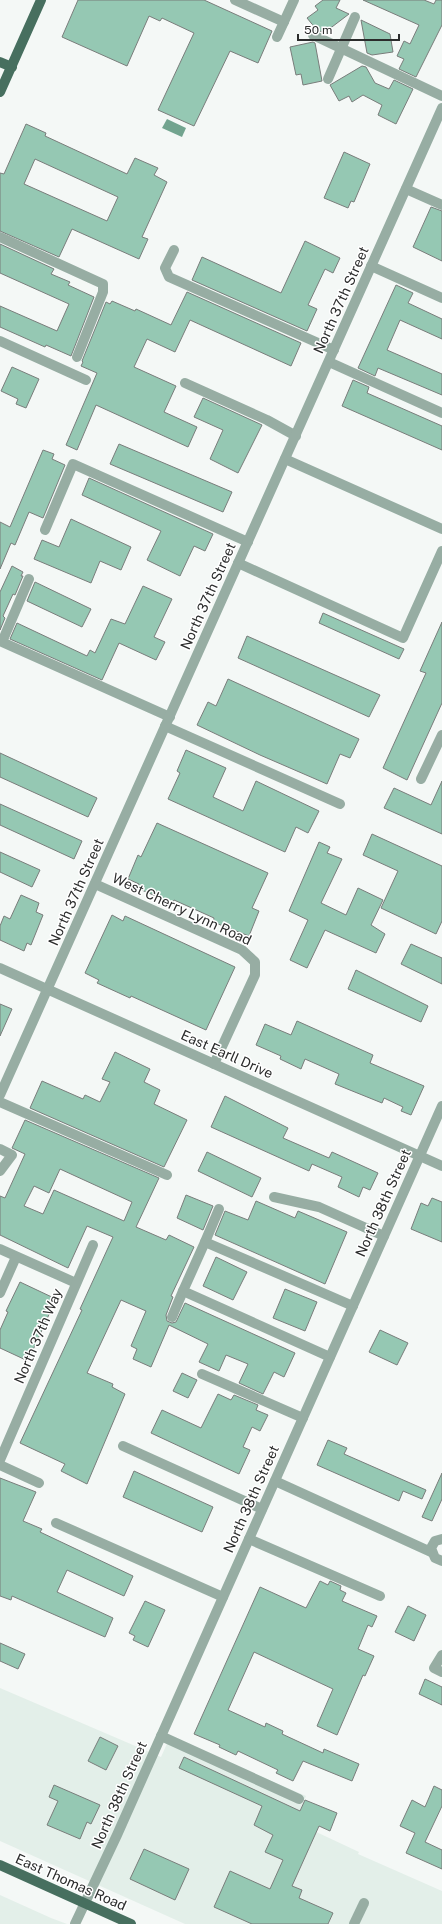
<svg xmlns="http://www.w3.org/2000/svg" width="442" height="1924" font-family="'Public Sans',sans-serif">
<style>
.built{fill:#e3efe9}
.water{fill:#72a48f}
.building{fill:#95c8b3;stroke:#797d7b;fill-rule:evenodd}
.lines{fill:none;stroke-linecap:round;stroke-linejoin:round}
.minor{stroke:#97ada3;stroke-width:10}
.major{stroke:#476f5f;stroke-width:10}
.labels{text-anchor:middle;stroke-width:3;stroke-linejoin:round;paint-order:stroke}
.street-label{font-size:14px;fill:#2b2c2c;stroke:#fff}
</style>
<rect width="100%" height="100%" fill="#f4f8f6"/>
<!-- built -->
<g class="built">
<polygon points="0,1688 161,1757 170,1737 306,1796 295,1822 359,1852 358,1854 442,1891 442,1924 329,1924 334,1910 328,1924 185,1924 0,1841"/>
<polygon points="0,1895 51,1918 67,1924 0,1924"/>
</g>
<!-- water -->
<polygon class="water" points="167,119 186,128 182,137 162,128"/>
<!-- building -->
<g class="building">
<polygon points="78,0 204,0 272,31 258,63 230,51 194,126 158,110 194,33 162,18 160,21 149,16 127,66 62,37"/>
<polygon points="323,0 340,0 336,8 349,14 324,33 316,29 307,18 318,10 315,6"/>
<polygon points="363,0 424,0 434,4 436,0 442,0 442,25 416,77 399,69 404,59 397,56 404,41 410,44 419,25"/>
<polygon points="361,20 390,34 393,52 372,55 367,53"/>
<polygon points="313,42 315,43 322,81 303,85 301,74 296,75 290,47"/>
<polygon points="362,66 366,67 375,83 389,89 394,80 413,89 396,124 378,115 382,105 363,95 352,102 349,96 339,101 330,85"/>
<path d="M26,124L46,133L45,136L127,174L135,158L158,168L154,175L167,182L142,237L148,239L139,259L72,229L59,257L0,231V173L4,174ZM35,159L118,197L107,221L24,184Z"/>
<polygon points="344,152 370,164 354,202 351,201 348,208 324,198"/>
<polygon points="431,207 442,211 442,261 413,247"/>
<polygon points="305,241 340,258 333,273 325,269 308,305 317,309 307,331 192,280 202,257 281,293"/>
<polygon points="0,244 54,269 51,274 70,282 68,285 94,297 71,356 46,345 45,347 0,327 0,306 57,331 69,304 0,273"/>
<polygon points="396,285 413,293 408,303 442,319 442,339 400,320 387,350 442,374 442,395 378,368 375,376 358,368"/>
<polygon points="187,292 301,343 291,366 190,320 175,352 147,339 134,367 176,386 164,412 197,427 188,447 96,405 77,450 66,445 97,373 81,366 83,362 82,361 106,302 110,304 112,301 135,311 136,309 171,325"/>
<polygon points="12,367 39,379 26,408 16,404 18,399 1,391"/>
<polygon points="353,380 369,387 367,393 442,426 442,450 342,406"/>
<polygon points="203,398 262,425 238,473 210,459 223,430 194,417"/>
<polygon points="119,444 232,492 223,512 110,464"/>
<polygon points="43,450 54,454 52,459 65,465 43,518 29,512 15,545 11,543 0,569 0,522 10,527"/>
<polygon points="89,478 213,534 205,551 194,546 180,576 147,560 161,531 82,495"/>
<polygon points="71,519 131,547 121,570 100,561 91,583 34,559 42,540 59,547"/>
<polygon points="12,566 23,572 21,576 23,576 15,595 13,594 3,616 5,618 0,630 0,592"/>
<polygon points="35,582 91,609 82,627 27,601"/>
<polygon points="143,586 172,599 154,637 165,642 156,660 119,643 102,680 10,639 17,623 87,656 90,650 95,653 111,619 125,624"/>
<polygon points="323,613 404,649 399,659 319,623"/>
<polygon points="442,622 442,703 407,780 383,768 426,673 420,671"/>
<polygon points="247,636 380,695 369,717 238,658"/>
<polygon points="228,679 359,739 350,758 340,754 327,784 260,755 197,725 208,702 216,706"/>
<polygon points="186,750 226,768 213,797 243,811 256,781 319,811 308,833 296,827 285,852 168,799 180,773 177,771"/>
<polygon points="0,753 97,798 88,817 0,777"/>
<polygon points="442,781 442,834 384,808 394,788 431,805"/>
<polygon points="0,804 82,841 74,859 0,825"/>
<polygon points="157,823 268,873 252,908 259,911 249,936 213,922 214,918 174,900 172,903 137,888 139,884 128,879 138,855 141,857"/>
<polygon points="372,834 442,866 442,921 436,934 381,908 398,871 363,855"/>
<polygon points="319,842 330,847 327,853 342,859 321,903 346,915 358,888 383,900 371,925 385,934 376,953 325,930 307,968 290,960 308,920 289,911"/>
<polygon points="0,852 40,870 32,887 0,872"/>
<polygon points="21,895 39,903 36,912 43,915 31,945 27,943 24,951 0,940 0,926 4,916 10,919"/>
<polygon points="112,915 123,921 125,916 235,967 206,1030 131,996 130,998 97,983 99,980 85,973"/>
<polygon points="411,944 442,958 442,984 401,964"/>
<polygon points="356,970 428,1006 421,1022 348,989"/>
<polygon points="0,1004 12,1009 0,1036"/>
<polygon points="297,1021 373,1055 370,1063 424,1086 411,1115 401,1111 403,1107 384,1098 382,1103 335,1084 339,1074 305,1059 301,1069 280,1059 281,1056 256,1045 265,1024 291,1035"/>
<polygon points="115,1052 150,1069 144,1082 160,1090 154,1104 187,1120 164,1167 30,1108 42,1081 83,1099 85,1095 100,1102 110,1082 102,1079"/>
<polygon points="225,1096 288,1128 283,1138 329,1158 332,1152 378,1173 370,1190 363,1187 359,1197 338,1187 342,1177 312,1164 309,1171 211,1127"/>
<path d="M25,1120L159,1178L136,1227L166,1240L169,1235L194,1247L171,1296L173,1297L166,1315L167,1321L172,1323L176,1322L185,1303L295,1353L284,1377L274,1372L263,1394L239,1383L248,1364L226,1355L219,1371L199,1362L208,1344L169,1325L151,1367L133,1359L137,1349L131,1346L146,1311L121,1300L87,1373L113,1384L112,1387L125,1394L87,1484L61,1471L65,1464L20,1443L82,1310L80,1309L113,1237L87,1226L68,1268L0,1235V1196L5,1198L25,1154L12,1148ZM60,1169L132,1202L124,1221L54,1190L43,1214L24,1206L34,1186L49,1193Z"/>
<polygon points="207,1152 261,1178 252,1197 198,1171"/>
<polygon points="186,1195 213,1206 203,1230 177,1218"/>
<polygon points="432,1198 442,1202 442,1242 411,1229 421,1203 428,1206"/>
<polygon points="256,1201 295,1218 298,1211 347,1232 325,1284 215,1235 225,1211 248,1220"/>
<polygon points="216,1257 247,1272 233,1300 203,1286"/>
<polygon points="20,1282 56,1299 28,1361 0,1348 0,1330 8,1312 6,1311"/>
<polygon points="285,1289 317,1302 305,1331 273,1318"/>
<polygon points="380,1330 408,1343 397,1365 369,1352"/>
<polygon points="182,1373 197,1380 188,1398 173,1391"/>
<polygon points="218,1394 231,1400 234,1395 258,1405 256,1410 268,1415 260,1431 252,1427 243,1447 250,1450 239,1474 151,1433 162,1410 201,1428"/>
<polygon points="328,1440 347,1448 344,1454 426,1490 422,1499 403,1491 399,1501 317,1465"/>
<polygon points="134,1471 213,1507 202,1532 123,1497"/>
<polygon points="442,1473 442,1499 432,1521 422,1517"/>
<polygon points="0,1478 36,1492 23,1521 42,1529 40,1532 133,1576 124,1596 67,1570 57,1592 113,1618 105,1637 12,1596 11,1600 0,1596"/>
<polygon points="320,1581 328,1585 330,1581 341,1586 340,1590 346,1593 342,1601 377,1616 372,1627 368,1625 358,1649 374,1656 365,1676 363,1675 337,1735 317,1726 333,1689 254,1652 228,1710 265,1727 266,1723 283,1731 282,1734 323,1753 324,1749 359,1764 352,1781 303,1761 293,1781 276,1773 278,1770 238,1751 236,1755 219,1747 220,1745 194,1734 260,1587 306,1608"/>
<polygon points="145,1601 165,1610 148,1647 133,1640 135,1636 129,1633"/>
<polygon points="408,1606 426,1615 414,1641 395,1632"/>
<polygon points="0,1643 25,1654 18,1669 0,1661"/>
<polygon points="425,1679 442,1687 442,1705 419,1694"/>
<polygon points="100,1737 118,1746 106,1770 88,1761"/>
<polygon points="184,1757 300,1811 305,1800 337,1813 330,1831 319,1826 292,1886 302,1890 299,1898 333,1913 328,1924 252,1924 214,1907 230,1871 270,1889 283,1860 265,1852 273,1835 254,1825 262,1806 179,1768"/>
<polygon points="54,1785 100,1805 91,1824 87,1822 80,1839 47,1825 58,1801 49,1797"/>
<polygon points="434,1786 442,1790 442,1806 425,1842 442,1850 442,1869 406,1853 415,1833 400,1826 412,1800 425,1807"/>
<polygon points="144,1849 189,1869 175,1900 130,1879"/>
</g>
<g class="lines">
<!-- minor -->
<g class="minor">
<polyline points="235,0 284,22"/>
<polyline points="313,35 442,96"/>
<polyline points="277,37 294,0"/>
<polyline points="328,79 355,17"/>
<polyline points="406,189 442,205"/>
<polyline points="0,237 103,284 103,292 77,357"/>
<polyline points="174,250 165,268 169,277 334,350"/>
<polyline points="371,266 442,298"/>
<polyline points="0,341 86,380"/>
<polyline points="329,362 442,413"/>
<polyline points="185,383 267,420 296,436"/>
<polyline points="285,459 442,529"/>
<polyline points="45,530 73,464 248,542"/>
<polyline points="238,563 403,638 442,551"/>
<polyline points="29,579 2,642 170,717"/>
<polyline points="165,726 340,804"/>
<polyline points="421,779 442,735"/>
<polyline points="95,884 242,950 255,962 255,975 214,1064"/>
<polyline points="0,968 442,1166"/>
<polyline points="0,1095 442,108"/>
<polyline points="0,1102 167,1175"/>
<polyline points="0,1149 12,1155 0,1171"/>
<polyline points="274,1197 319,1207 384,1236"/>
<polyline points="205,1242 219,1209"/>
<polyline points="0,1249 76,1283"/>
<polyline points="0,1293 16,1257"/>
<polyline points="172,1317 183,1291"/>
<polyline points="330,1357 183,1291 205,1242 353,1306"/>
<polyline points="202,1374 303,1418"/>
<polyline points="123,1446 262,1509"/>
<polyline points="0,1460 93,1245"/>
<polyline points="0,1465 39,1483"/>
<polyline points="275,1481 431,1552"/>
<polyline points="56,1523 223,1597"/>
<polyline points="249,1539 380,1596"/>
<polyline points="442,1539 435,1541 431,1548 435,1558 442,1561"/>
<polyline points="442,1655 434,1668 442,1672"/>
<polyline points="161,1736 299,1799"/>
<polyline points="75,1924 117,1835 442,1106"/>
<polyline points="354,1924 364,1903"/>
</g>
<!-- major -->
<g class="major">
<polyline points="0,62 12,67"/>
<polyline points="0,92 41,0"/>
<polyline points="0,1865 131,1924"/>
</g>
</g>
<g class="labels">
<!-- street labels -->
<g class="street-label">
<text transform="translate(341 300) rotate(-66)" y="5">North 37th Street</text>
<text transform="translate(208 596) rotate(-66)" y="5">North 37th Street</text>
<text transform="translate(76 892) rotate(-66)" y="5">North 37th Street</text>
<text transform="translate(182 909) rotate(25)" y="5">West Cherry Lynn Road</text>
<text transform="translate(227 1054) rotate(24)" y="5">East Earll Drive</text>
<text transform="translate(383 1203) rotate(-66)" y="5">North 38th Street</text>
<text transform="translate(38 1336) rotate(-67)" y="5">North 37th Way</text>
<text transform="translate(251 1499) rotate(-66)" y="5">North 38th Street</text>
<text transform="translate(119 1795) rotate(-66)" y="5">North 38th Street</text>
<text transform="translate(71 1882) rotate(24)" y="5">East Thomas Road</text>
</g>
</g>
<!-- scale -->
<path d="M298 34v6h101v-6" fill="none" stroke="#2b2c2c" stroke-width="2"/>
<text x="304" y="34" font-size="12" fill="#2b2c2c" stroke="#ffffff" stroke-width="3" paint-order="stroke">50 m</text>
</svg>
